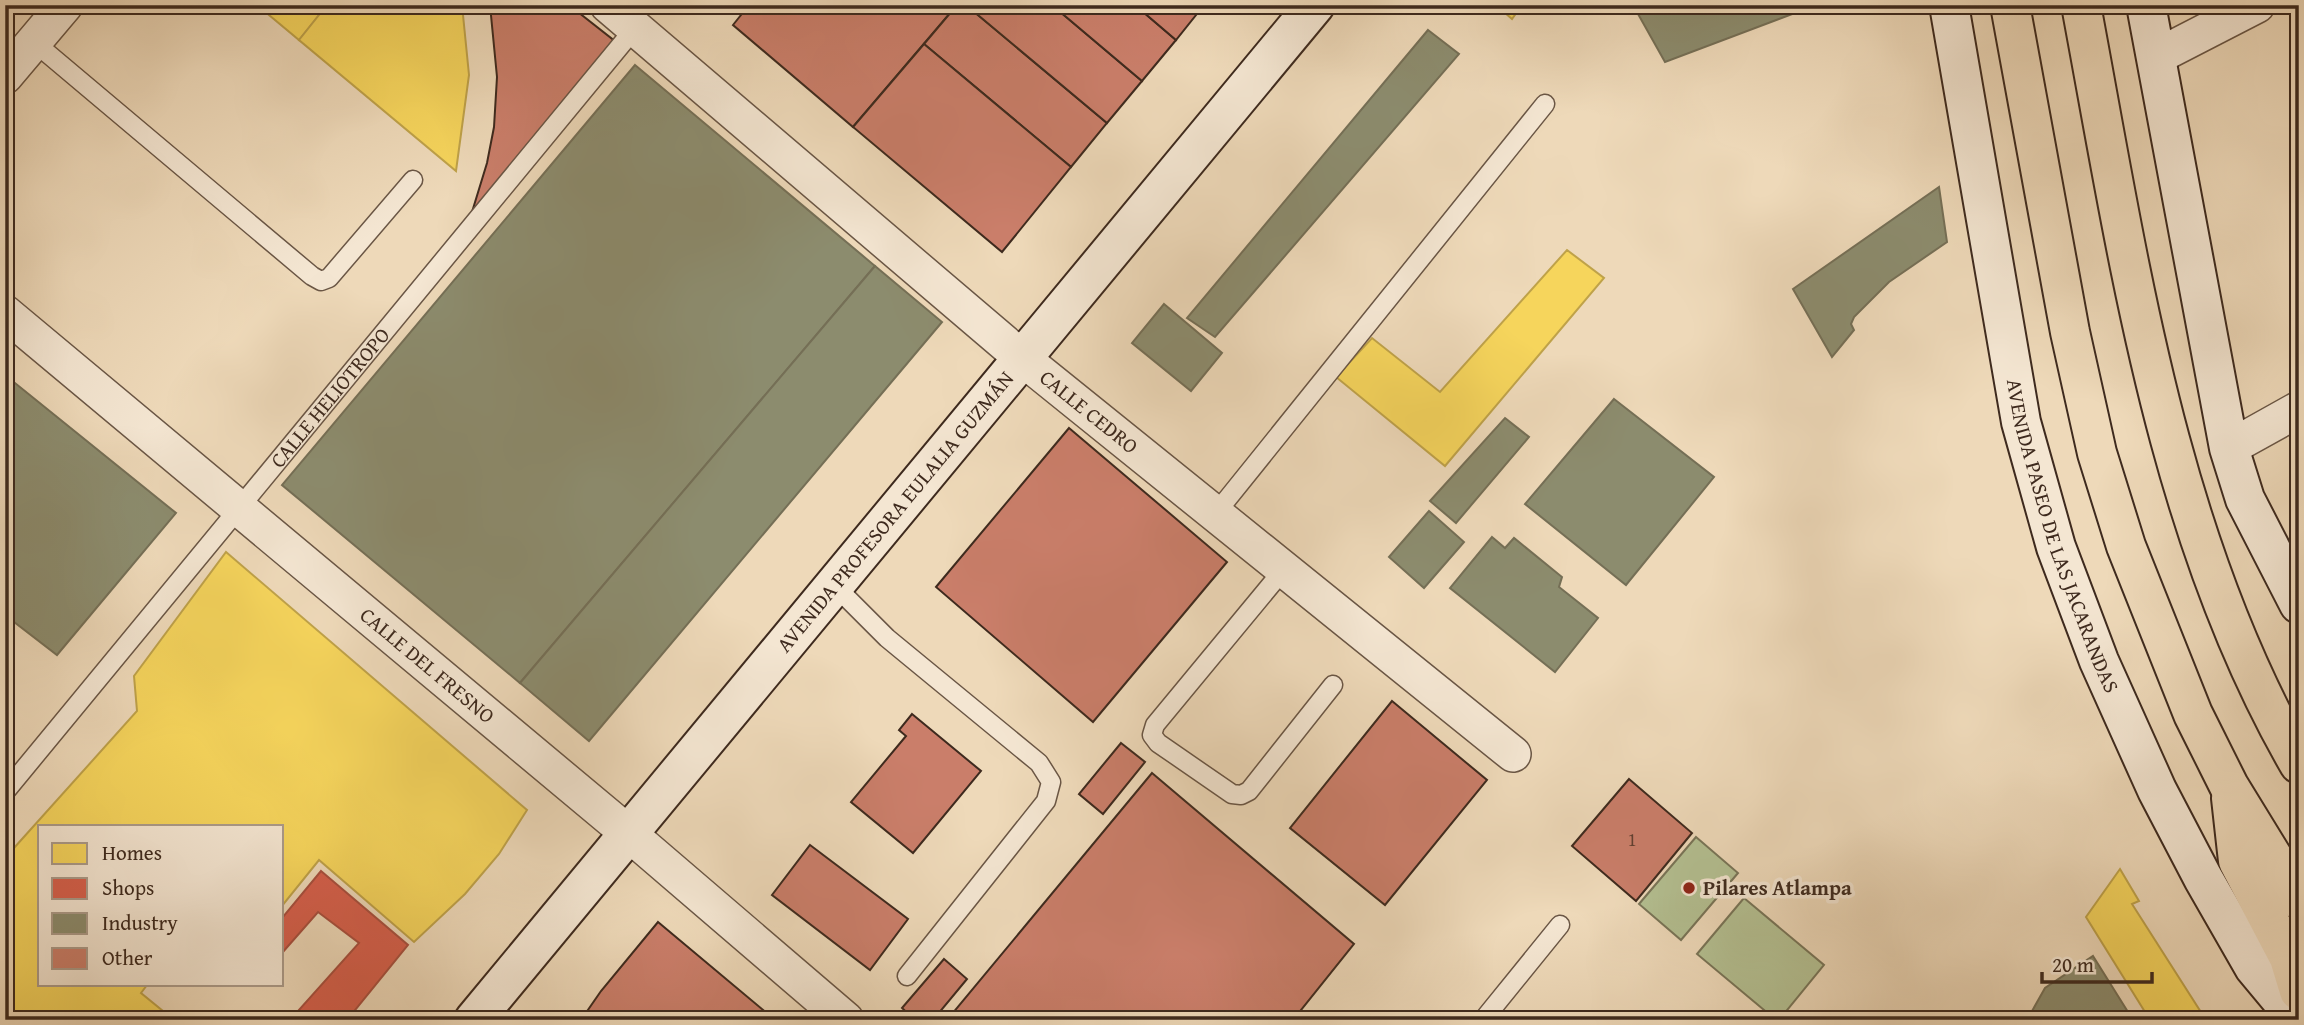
<svg xmlns="http://www.w3.org/2000/svg" width="2304" height="1025" font-family="'Gentium Book Plus',serif">
<style>
.green{fill:#b4c092;stroke:#797558;stroke-width:2}
.homes{fill:#f6d55c;stroke:#bfa249;stroke-width:2}
.shops{fill:#d6604d;stroke:#a8503f;stroke-width:2}
.industry{fill:#8c8c6e;stroke:#756f56;stroke-width:2}
.building{fill:#ca7e6a;stroke:#3e2a1e;stroke-width:2}
.lines{fill:none;stroke-linecap:round;stroke-linejoin:round}
.lane-casing{stroke:#6a5645;stroke-width:21}
.street-casing{stroke:#6a5645;stroke-width:38}
.secondary-casing{stroke:#3e2a1e;stroke-width:42}
.highway-casing{stroke:#3e2a1e;stroke-width:42}
.lane{stroke:#f4e6d2;stroke-width:18}
.street{stroke:#f4e6d2;stroke-width:35}
.secondary{stroke:#f4e6d2;stroke-width:38}
.highway{stroke:#eed9b9;stroke-width:38}
.poi-dot{fill:#8f2418;stroke:#f4e6d2;stroke-width:2.5}
.labels{text-anchor:middle;stroke-width:7;stroke-linejoin:round;paint-order:stroke}
.number-label{font-size:18px;fill:#613f31}
.street-label{font-size:21px;fill:#3e2a1e;stroke:#f4e6d2}
.poi-label{font-size:21px;font-weight:bold;fill:#3e2a1e;stroke:#f4e6d2;text-anchor:start}
</style>
<rect width="100%" height="100%" fill="#eed9b9"/>
<filter id="stains"><feTurbulence type="fractalNoise" baseFrequency=".00286" numOctaves="4"/><feColorMatrix values="0 0 0 0 .2 0 0 0 0 .09 0 0 0 0 .02 0 0 0 .5 -.17"/></filter>
<radialGradient id="worn" r=".72"><stop offset=".6" stop-color="#630" stop-opacity="0"/><stop offset="1" stop-color="#630" stop-opacity=".3"/></radialGradient>
<!-- green -->
<g class="green">
<polygon points="1696,837 1738,873 1681,940 1639,904"/>
<polygon points="1744,898 1824,965 1779,1020 1776,1020 1697,954"/>
</g>
<!-- homes -->
<g class="homes">
<polygon points="257,5 327,5 299,40"/>
<polygon points="327,5 462,5 469,75 456,171 299,40"/>
<polygon points="1496,5 1522,5 1512,19"/>
<polygon points="1567,250 1604,278 1445,466 1336,377 1372,338 1440,392"/>
<polygon points="226,552 527,810 499,854 465,894 414,942 319,860 282,906 282,827 40,827 40,985 147,985 141,993 174,1020 5,1020 5,858 137,711 134,676"/>
<polygon points="2120,869 2139,901 2132,904 2206,1020 2150,1020 2086,917"/>
</g>
<!-- shops -->
<polygon class="shops" points="321,871 408,945 347,1020 290,1020 359,943 318,912 282,953 282,918"/>
<!-- industry -->
<g class="industry">
<polygon points="1633,5 1816,5 1665,62"/>
<polygon points="1428,30 1459,54 1215,337 1187,318"/>
<polygon points="635,65 875,266 520,683 282,485"/>
<polygon points="1939,187 1947,242 1889,282 1854,317 1851,324 1854,330 1832,357 1793,289"/>
<polygon points="875,266 942,322 589,741 520,683"/>
<polygon points="1164,304 1222,353 1191,391 1132,343"/>
<polygon points="5,375 176,513 57,655 5,615"/>
<polygon points="1614,399 1714,477 1626,585 1525,504"/>
<polygon points="1505,418 1529,437 1456,523 1430,501"/>
<polygon points="1429,511 1464,542 1424,588 1389,557"/>
<polygon points="1492,537 1505,548 1514,538 1562,577 1559,587 1598,618 1555,672 1450,588"/>
<polygon points="2093,956 2133,1020 2027,1020 2045,988"/>
</g>
<!-- building -->
<g class="building">
<polygon points="490,5 569,5 616,42 472,212 487,163 494,127 497,77"/>
<polygon points="749,5 957,5 853,127 733,25"/>
<polygon points="957,5 966,5 1107,123 1071,167 924,44"/>
<polygon points="966,5 1052,5 1142,81 1107,123"/>
<polygon points="1052,5 1135,5 1176,40 1142,81"/>
<polygon points="1135,5 1204,5 1176,40"/>
<polygon points="924,44 1071,167 1002,252 853,127"/>
<polygon points="1069,428 1227,562 1093,722 936,587"/>
<polygon points="1392,701 1487,780 1385,905 1290,828"/>
<polygon points="912,714 981,771 913,853 851,802 906,736 899,730"/>
<polygon points="1121,743 1145,762 1103,814 1079,794"/>
<polygon points="1152,773 1354,944 1293,1020 947,1020"/>
<polygon points="1629,779 1692,833 1636,901 1572,846"/>
<polygon points="810,845 908,919 870,970 772,895"/>
<polygon points="658,922 775,1020 581,1020 601,991"/>
<polygon points="944,959 967,979 933,1020 915,1020 902,1008"/>
</g>
<g class="lines">
<!-- lane casing -->
<g class="lane-casing">
<g id="lane">
<polyline points="34,42 312,276 321,281 329,278 413,180"/>
<polyline points="1216,513 1545,104"/>
<polyline points="1284,569 1155,725 1152,735 1158,743 1232,794 1241,795 1249,791 1333,685"/>
<polyline points="834,585 887,638 1039,763 1051,782 1046,801 907,976"/>
<path id="s1" d="M5,792L635,28"/>
<polyline points="1483,1020 1560,925"/>
</g>
</g>
<!-- street casing -->
<g class="street-casing">
<g id="street">
<path id="s2" d="M608,5L1022,358L1513,754"/>
<polyline points="2156,57 2257,5"/>
<polyline points="5,76 65,5"/>
<path id="s3" d="M5,313L628,833L846,1020"/>
<polyline points="2229,448 2299,409"/>
</g>
</g>
<!-- secondary casing -->
<g class="secondary-casing">
<g id="secondary">
<path id="s4" d="M1949,5L2021,422L2056,547L2099,661L2157,790L2203,878L2254,967L2298,1020"/>
<polyline points="2146,5 2229,448 2245,499 2299,604"/>
<path id="s5" d="M474,1020L1315,5"/>
</g>
</g>
<!-- highway casing -->
<g class="highway-casing">
<g id="highway">
<polyline points="2010,5 2070,332 2097,453 2126,546 2193,714 2229,786 2299,900"/>
<path d="M2081,5C2129,261 2167,536 2299,764"/>
<polyline points="2231,798 2238,861 2289,958 2299,991"/>
</g>
</g>
<!-- lane -->
<use href="#lane" class="lane"/>
<!-- street -->
<use href="#street" class="street"/>
<!-- secondary -->
<use href="#secondary" class="secondary"/>
<!-- highway -->
<use href="#highway" class="highway"/>
</g>
<!-- markers -->
<circle class="poi-dot" cx="1689" cy="888" r="7"/>
<g class="labels">
<!-- number labels -->
<g class="number-label">
<text x="1632" y="846">1</text>
</g>
<!-- street labels -->
<g class="street-label">
<text dy="7" stroke="none"><textPath href="#s1" startOffset="511">CALLE HELIOTROPO</textPath></text>
<text dy="7" stroke="none"><textPath href="#s2" startOffset="630">CALLE CEDRO</textPath></text>
<text dy="7" stroke="none"><textPath href="#s5" startOffset="660">AVENIDA PROFESORA EULALIA GUZMÁN</textPath></text>
<text dy="7" stroke="none"><textPath href="#s4" startOffset="544">AVENIDA PASEO DE LAS JACARANDAS</textPath></text>
<text dy="7" stroke="none"><textPath href="#s3" startOffset="550">CALLE DEL FRESNO</textPath></text>
</g>
<!-- poi labels -->
<g class="poi-label">
<text x="1703" y="895">Pilares Atlampa</text>
</g>
</g>
<!-- margin -->
<rect width="2304" height="1025" fill="none" stroke="#eed9b9" stroke-width="28"/>
<rect x="7" y="7" width="2290" height="1011" fill="none" stroke="#3e2a1e" stroke-width="3.5"/>
<rect x="14" y="14" width="2276" height="997" fill="none" stroke="#3e2a1e" stroke-width="2"/>
<!-- legend -->
<rect x="38" y="825" width="245" height="161" fill="#f4e6d2" stroke="#ab9b8a" stroke-width="2"/>
<rect x="52" y="843" width="35" height="21" fill="#f6d55c" stroke="#ab9b8a" stroke-width="2"/>
<text x="102" y="860" font-size="21" fill="#3e2a1e">Homes</text>
<rect x="52" y="878" width="35" height="21" fill="#d6604d" stroke="#ab9b8a" stroke-width="2"/>
<text x="102" y="895" font-size="21" fill="#3e2a1e">Shops</text>
<rect x="52" y="913" width="35" height="21" fill="#8c8c6e" stroke="#ab9b8a" stroke-width="2"/>
<text x="102" y="930" font-size="21" fill="#3e2a1e">Industry</text>
<rect x="52" y="948" width="35" height="21" fill="#ca7e6a" stroke="#ab9b8a" stroke-width="2"/>
<text x="102" y="965" font-size="21" fill="#3e2a1e">Other</text>
<!-- scale -->
<path d="M2042 972v10h110v-10" fill="none" stroke="#3e2a1e" stroke-width="3.5"/>
<text x="2052" y="972" font-size="21" fill="#3e2a1e" stroke="#f4e6d2" stroke-width="5" paint-order="stroke">20 m</text>
<rect width="100%" height="100%" filter="url(#stains)"/>
<rect width="100%" height="100%" fill="url(#worn)"/>
</svg>
